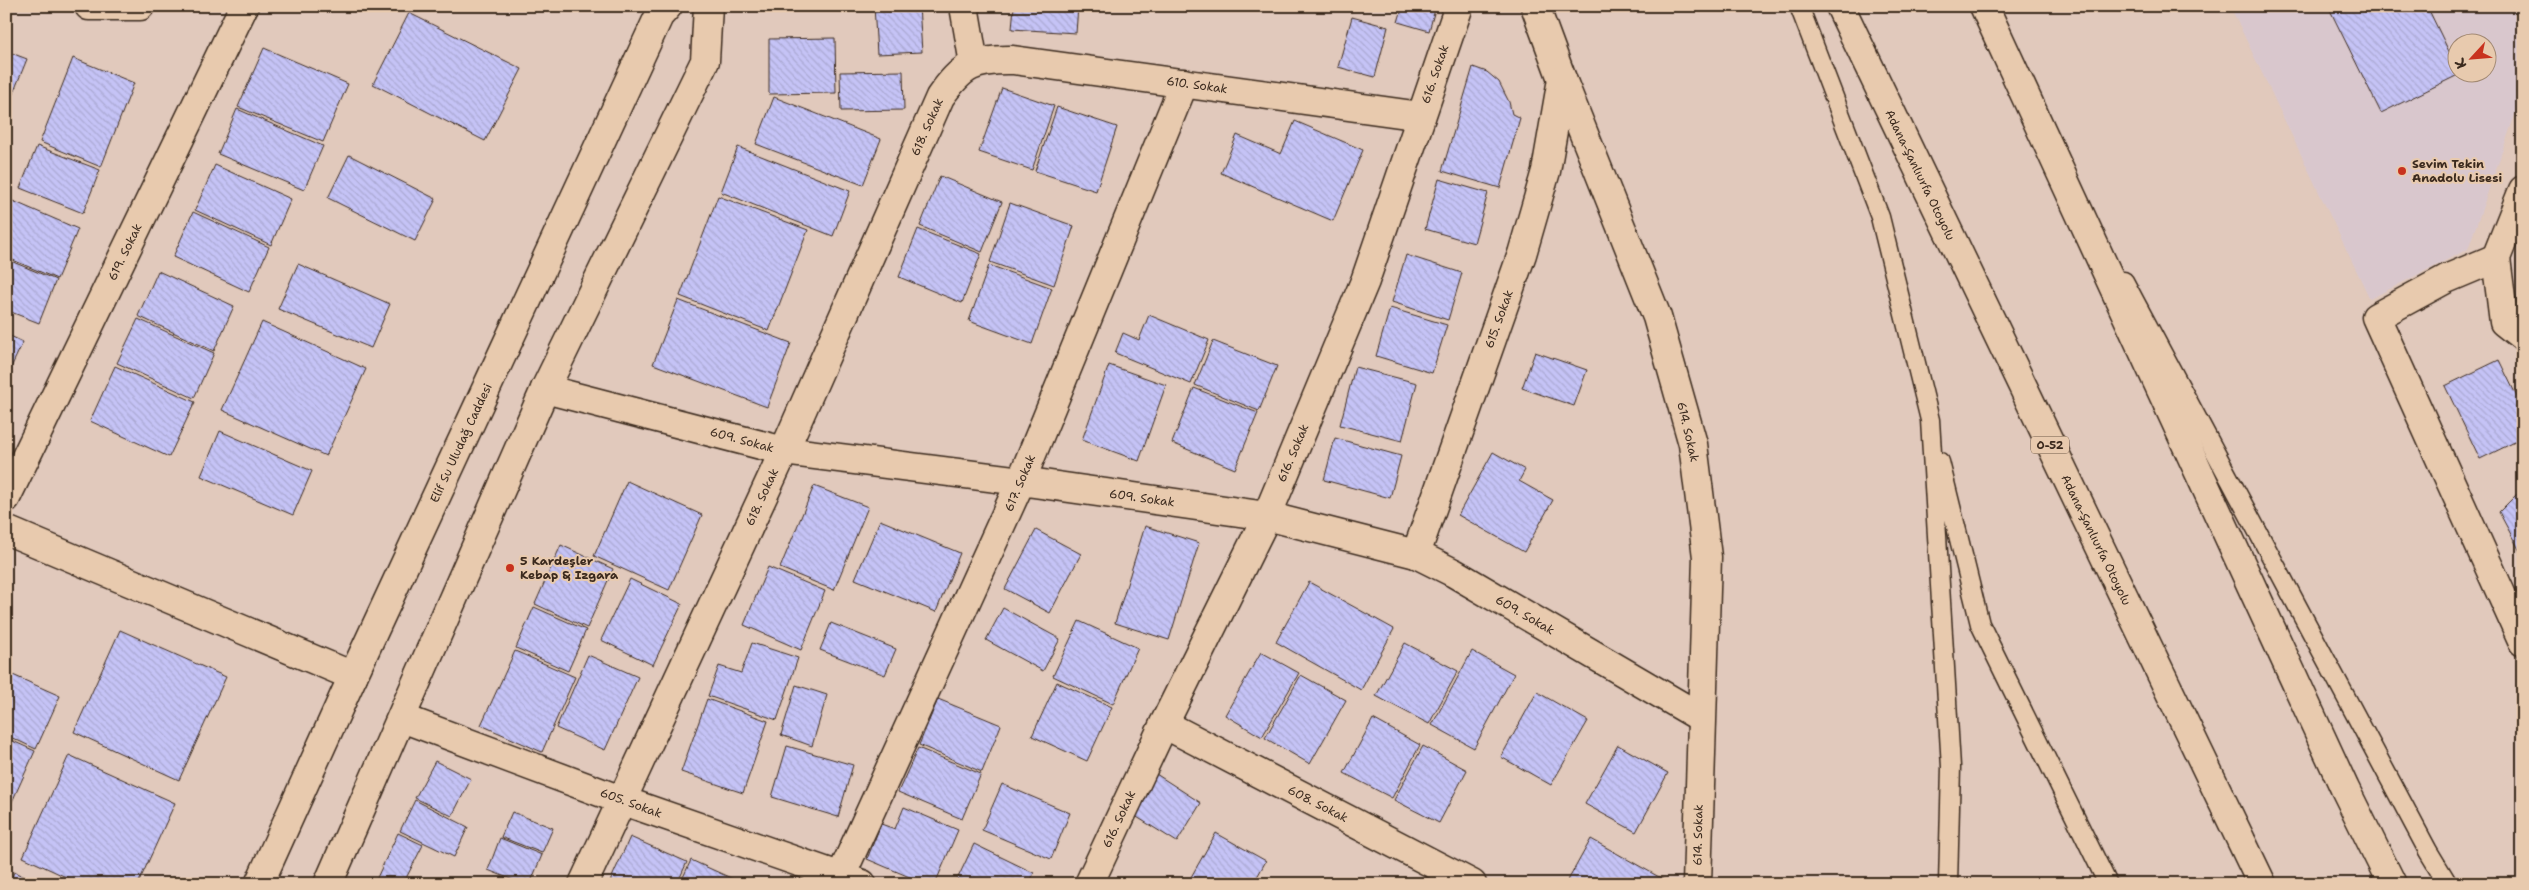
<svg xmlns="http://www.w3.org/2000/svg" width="2529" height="890" font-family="'Shantell Sans',sans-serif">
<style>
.built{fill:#d9c7cd;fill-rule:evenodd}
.building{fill:url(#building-back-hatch);stroke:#3b2a1e}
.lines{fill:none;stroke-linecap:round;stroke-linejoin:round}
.lane-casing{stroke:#3b2a1e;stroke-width:21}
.street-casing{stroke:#3b2a1e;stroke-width:31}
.secondary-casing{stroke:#3b2a1e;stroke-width:31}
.highway-casing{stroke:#3b2a1e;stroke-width:31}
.lane{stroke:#e8caae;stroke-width:18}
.street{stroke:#e8caae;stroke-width:28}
.secondary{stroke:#e8caae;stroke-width:28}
.highway{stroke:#e8caae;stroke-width:28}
.poi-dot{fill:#c8321e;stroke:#e8caae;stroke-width:2}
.labels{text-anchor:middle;stroke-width:4;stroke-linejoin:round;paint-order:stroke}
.shield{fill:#e8caae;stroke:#6f5a49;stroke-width:1}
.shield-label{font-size:11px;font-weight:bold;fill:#3b2a1e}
.street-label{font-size:12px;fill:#3b2a1e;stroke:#e8caae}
.poi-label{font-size:12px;font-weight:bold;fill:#3b2a1e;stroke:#e8caae;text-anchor:start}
</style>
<defs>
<pattern id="building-back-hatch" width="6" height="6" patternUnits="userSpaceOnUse" patternTransform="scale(1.25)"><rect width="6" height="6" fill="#c5c3f6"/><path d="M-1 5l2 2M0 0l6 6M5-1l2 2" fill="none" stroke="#aaa8d2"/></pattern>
</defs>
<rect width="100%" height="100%" fill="#e1c9bc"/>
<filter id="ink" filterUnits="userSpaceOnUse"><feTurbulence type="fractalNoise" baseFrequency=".02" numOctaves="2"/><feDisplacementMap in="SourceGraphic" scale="10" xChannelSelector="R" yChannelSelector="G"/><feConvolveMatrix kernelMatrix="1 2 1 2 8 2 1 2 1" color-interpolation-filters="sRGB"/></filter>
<g filter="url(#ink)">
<!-- built -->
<path class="built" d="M2230,6H2523V92L2468,249L2370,299ZM2456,42H2486V72H2456Z"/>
<!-- building -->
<g class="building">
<polygon points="874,6 919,6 922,52 877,54"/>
<polygon points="1014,6 1078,6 1076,33 1012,29"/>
<polygon points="1139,6 1165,6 1165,11"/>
<polygon points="1403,6 1436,6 1429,31 1398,22"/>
<polygon points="2328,6 2427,6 2456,66 2456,72 2460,74 2381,113"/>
<polygon points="409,13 522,69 485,141 373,84"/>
<polygon points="1352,17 1388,27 1375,77 1338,67"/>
<polygon points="835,38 836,93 769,94 769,39"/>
<polygon points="264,48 348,84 323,142 238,107"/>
<polygon points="6,51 27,59 6,111"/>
<polygon points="73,58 134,83 101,167 40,142"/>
<polygon points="1473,67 1487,72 1499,82 1509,102 1512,114 1520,118 1500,188 1442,171"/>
<polygon points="903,71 904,110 841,111 840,72"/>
<polygon points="1002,88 1054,106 1032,170 979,152"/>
<polygon points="774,97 881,139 863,185 756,144"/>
<polygon points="1057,107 1117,127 1096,191 1035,171"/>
<polygon points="237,109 323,146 304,190 218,154"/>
<polygon points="1295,121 1363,150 1333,221 1221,173 1237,135 1281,154"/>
<polygon points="37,146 100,170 83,213 20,188"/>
<polygon points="738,147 850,191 833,236 721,192"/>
<polygon points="349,155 436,199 415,241 328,198"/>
<polygon points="215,165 291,199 271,245 195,210"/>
<polygon points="940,176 1002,202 982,252 920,226"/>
<polygon points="1439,179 1488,193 1474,243 1425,229"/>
<polygon points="718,196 808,230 769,331 680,296"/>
<polygon points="6,198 78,229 57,279 6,257"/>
<polygon points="1010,203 1074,226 1054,285 990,262"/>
<polygon points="193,212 269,247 249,292 173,257"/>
<polygon points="918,229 981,254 962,303 899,277"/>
<polygon points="1406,255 1462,273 1448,320 1392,302"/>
<polygon points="6,259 56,280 39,323 6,310"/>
<polygon points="298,264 390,304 371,348 278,309"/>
<polygon points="989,265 1052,288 1032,344 969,321"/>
<polygon points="158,271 234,306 214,351 138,316"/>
<polygon points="678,300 791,343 767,407 653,364"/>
<polygon points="1390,308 1447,325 1432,373 1376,356"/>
<polygon points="1149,315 1209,340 1191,384 1115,353 1123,333 1139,340"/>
<polygon points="138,319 214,353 194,398 117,363"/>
<polygon points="262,322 366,369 326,456 222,410"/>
<polygon points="6,334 23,342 6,378"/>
<polygon points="1213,341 1277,366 1259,411 1195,385"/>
<polygon points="1535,352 1587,370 1574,406 1522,388"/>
<polygon points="2499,360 2523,409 2523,438 2480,459 2445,386"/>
<polygon points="1109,365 1166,385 1139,461 1082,440"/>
<polygon points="115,366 195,402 169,457 90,421"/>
<polygon points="1355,367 1417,383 1402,441 1340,425"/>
<polygon points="1194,388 1258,413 1235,469 1172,443"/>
<polygon points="220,431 312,471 293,515 201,476"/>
<polygon points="1335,438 1401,456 1390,498 1324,480"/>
<polygon points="1493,452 1525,470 1519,481 1553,500 1524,552 1458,515"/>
<polygon points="627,481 702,515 669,590 594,556"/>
<polygon points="814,486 868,507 834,590 780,568"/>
<polygon points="2521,490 2523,492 2523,557 2499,512"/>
<polygon points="880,520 960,553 936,612 855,579"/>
<polygon points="1145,526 1199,543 1169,640 1115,623"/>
<polygon points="1036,530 1081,554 1050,613 1005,589"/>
<polygon points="561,545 613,569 587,628 535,604"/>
<polygon points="768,567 825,591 801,650 744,625"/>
<polygon points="630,579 682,604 653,665 601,640"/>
<polygon points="1309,582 1394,629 1361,690 1276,642"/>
<polygon points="534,607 586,630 568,671 516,648"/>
<polygon points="1003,608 1060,639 1043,671 986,640"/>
<polygon points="1079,621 1138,648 1113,704 1053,676"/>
<polygon points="831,623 896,649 885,675 820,650"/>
<polygon points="120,630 226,677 179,780 74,732"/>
<polygon points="752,643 798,658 777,720 708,696 719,666 741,673"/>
<polygon points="1405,643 1458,671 1429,724 1376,696"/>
<polygon points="515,651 575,677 542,752 481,725"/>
<polygon points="1472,651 1514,674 1474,748 1432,725"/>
<polygon points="1261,652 1299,673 1262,737 1225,715"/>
<polygon points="588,655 638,677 605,750 556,728"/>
<polygon points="6,672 60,696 36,749 6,735"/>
<polygon points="1301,675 1346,700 1310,764 1265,738"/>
<polygon points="1057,682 1112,707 1087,761 1032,736"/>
<polygon points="796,685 827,695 812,746 781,735"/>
<polygon points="1537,692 1588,721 1551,785 1501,757"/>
<polygon points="707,699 768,721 743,793 681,772"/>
<polygon points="938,699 1001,725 982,772 919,745"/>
<polygon points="1373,719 1420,745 1392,798 1344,773"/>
<polygon points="6,738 35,751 11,804 6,802"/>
<polygon points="1618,745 1668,773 1636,832 1585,804"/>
<polygon points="787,746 853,765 838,817 772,797"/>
<polygon points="1423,746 1467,770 1439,823 1394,800"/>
<polygon points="918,748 981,774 962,819 898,792"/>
<polygon points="69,755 175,803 138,884 81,884 23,857"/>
<polygon points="435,761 471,779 452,816 415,798"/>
<polygon points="1156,774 1201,803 1177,842 1132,814"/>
<polygon points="1002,784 1070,813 1051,859 982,830"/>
<polygon points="415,800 468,827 454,857 400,831"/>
<polygon points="904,807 958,830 935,884 926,884 867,859 881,824 895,829"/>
<polygon points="512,812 553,828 542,853 501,837"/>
<polygon points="398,833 423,845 403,884 378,884 375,882"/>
<polygon points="1216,833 1266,861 1253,884 1204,884 1191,877"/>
<polygon points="630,837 687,862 677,884 609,884"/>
<polygon points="500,838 542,855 530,884 523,884 488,870"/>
<polygon points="1591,839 1668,882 1667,884 1566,884"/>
<polygon points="974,844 1034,873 1029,884 955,884"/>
<polygon points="691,860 744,884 680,884"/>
<polygon points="14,872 40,884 9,884"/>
</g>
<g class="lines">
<!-- lane casing -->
<g class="lane-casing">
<g id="lane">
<polyline points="1799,6 1880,217 1930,420 1951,767 1948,884"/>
<polyline points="2124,281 2428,851 2448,884"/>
<polyline points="1940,462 1980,624 2108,884"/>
</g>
</g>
<!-- street casing -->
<g class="street-casing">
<g id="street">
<polyline points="964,6 974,64"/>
<polyline points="1459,6 1365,281 1267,516 1416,554 1454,573 1700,717"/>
<polyline points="1535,6 1562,79 1657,317 1693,444 1707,557 1697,884"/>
<polyline points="2523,190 2496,258 2504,322 2523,337"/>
<polyline points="2496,258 2446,279 2376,317 2523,642"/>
<polyline points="6,498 244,6"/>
<polyline points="6,530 353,676"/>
<polyline points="1416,554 1522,254 1546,171 1562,79"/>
<polyline points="402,718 621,800 862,884"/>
<polyline points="1164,724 1472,884"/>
<polyline points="841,876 1021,481 1184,83"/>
<path d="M583,884L784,451L940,97C962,66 974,59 1013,60L1421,116"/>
</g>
</g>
<!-- secondary casing -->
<g class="secondary-casing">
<g id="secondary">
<polyline points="89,6 140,6"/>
<polyline points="545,389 784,451 1021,481 1267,516 1164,724 1089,884"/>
<polyline points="259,884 353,676 659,16 668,6"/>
<polyline points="328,884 545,389 705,61 708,6"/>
</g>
</g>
<!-- highway casing -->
<g class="highway-casing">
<g id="highway">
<polyline points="1840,6 2262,884"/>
<polyline points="1984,6 2345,789 2392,884"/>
</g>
</g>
<!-- lane -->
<use href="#lane" class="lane"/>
<!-- street -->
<use href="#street" class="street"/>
<!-- secondary -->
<use href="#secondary" class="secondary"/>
<!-- highway -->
<use href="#highway" class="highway"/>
</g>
</g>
<!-- markers -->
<g class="poi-dot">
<circle cx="2402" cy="171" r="5"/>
<circle cx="510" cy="568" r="5"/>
</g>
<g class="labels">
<!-- shield labels -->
<rect class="shield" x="2031" y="436.5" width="38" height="17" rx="4"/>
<g class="shield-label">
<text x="2050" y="449">O-52</text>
</g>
<!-- street labels -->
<g class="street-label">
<text transform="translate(1435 74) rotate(-71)" y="4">616. Sokak</text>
<text transform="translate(1197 85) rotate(8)" y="4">610. Sokak</text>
<text transform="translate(927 127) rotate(-66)" y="4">618. Sokak</text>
<text transform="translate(1920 175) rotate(64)" y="4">Adana-Şanlıurfa Otoyolu</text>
<text transform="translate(125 252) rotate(-64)" y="4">619. Sokak</text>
<text transform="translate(1499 319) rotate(-70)" y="4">615. Sokak</text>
<text transform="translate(1688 432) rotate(77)" y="4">614. Sokak</text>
<text transform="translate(742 440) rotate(15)" y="4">609. Sokak</text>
<text transform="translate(461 443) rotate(-65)" y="4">Elif Su Uludağ Caddesi</text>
<text transform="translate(1293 453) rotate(-67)" y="4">616. Sokak</text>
<text transform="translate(1020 483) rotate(-67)" y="4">617. Sokak</text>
<text transform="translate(762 497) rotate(-65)" y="4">618. Sokak</text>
<text transform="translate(1142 498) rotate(8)" y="4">609. Sokak</text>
<text transform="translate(2096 540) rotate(64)" y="4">Adana-Şanlıurfa Otoyolu</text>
<text transform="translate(1525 615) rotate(30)" y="4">609. Sokak</text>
<text transform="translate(631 803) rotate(20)" y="4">605. Sokak</text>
<text transform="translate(1318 804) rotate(27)" y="4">608. Sokak</text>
<text transform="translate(1119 819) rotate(-65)" y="4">616. Sokak</text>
<text transform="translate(1698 835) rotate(-89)" y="4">614. Sokak</text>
</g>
<!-- poi labels -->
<g class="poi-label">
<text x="2412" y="168">Sevim Tekin<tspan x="2412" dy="14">Anadolu Lisesi</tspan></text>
<text x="520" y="565">5 Kardeşler<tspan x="520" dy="14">Kebap &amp; Izgara</tspan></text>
</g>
</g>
<!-- margin -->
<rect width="2529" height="890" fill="none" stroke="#e8caae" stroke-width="25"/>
<rect x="12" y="12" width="2504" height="865" fill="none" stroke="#3b2a1e" stroke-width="2" filter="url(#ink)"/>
<!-- north arrow -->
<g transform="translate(2472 58) rotate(244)"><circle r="24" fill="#e8caae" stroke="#a38a74"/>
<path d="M0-4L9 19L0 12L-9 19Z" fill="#c8321e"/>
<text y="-8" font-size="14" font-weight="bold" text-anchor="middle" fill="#3b2a1e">K</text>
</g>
</svg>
